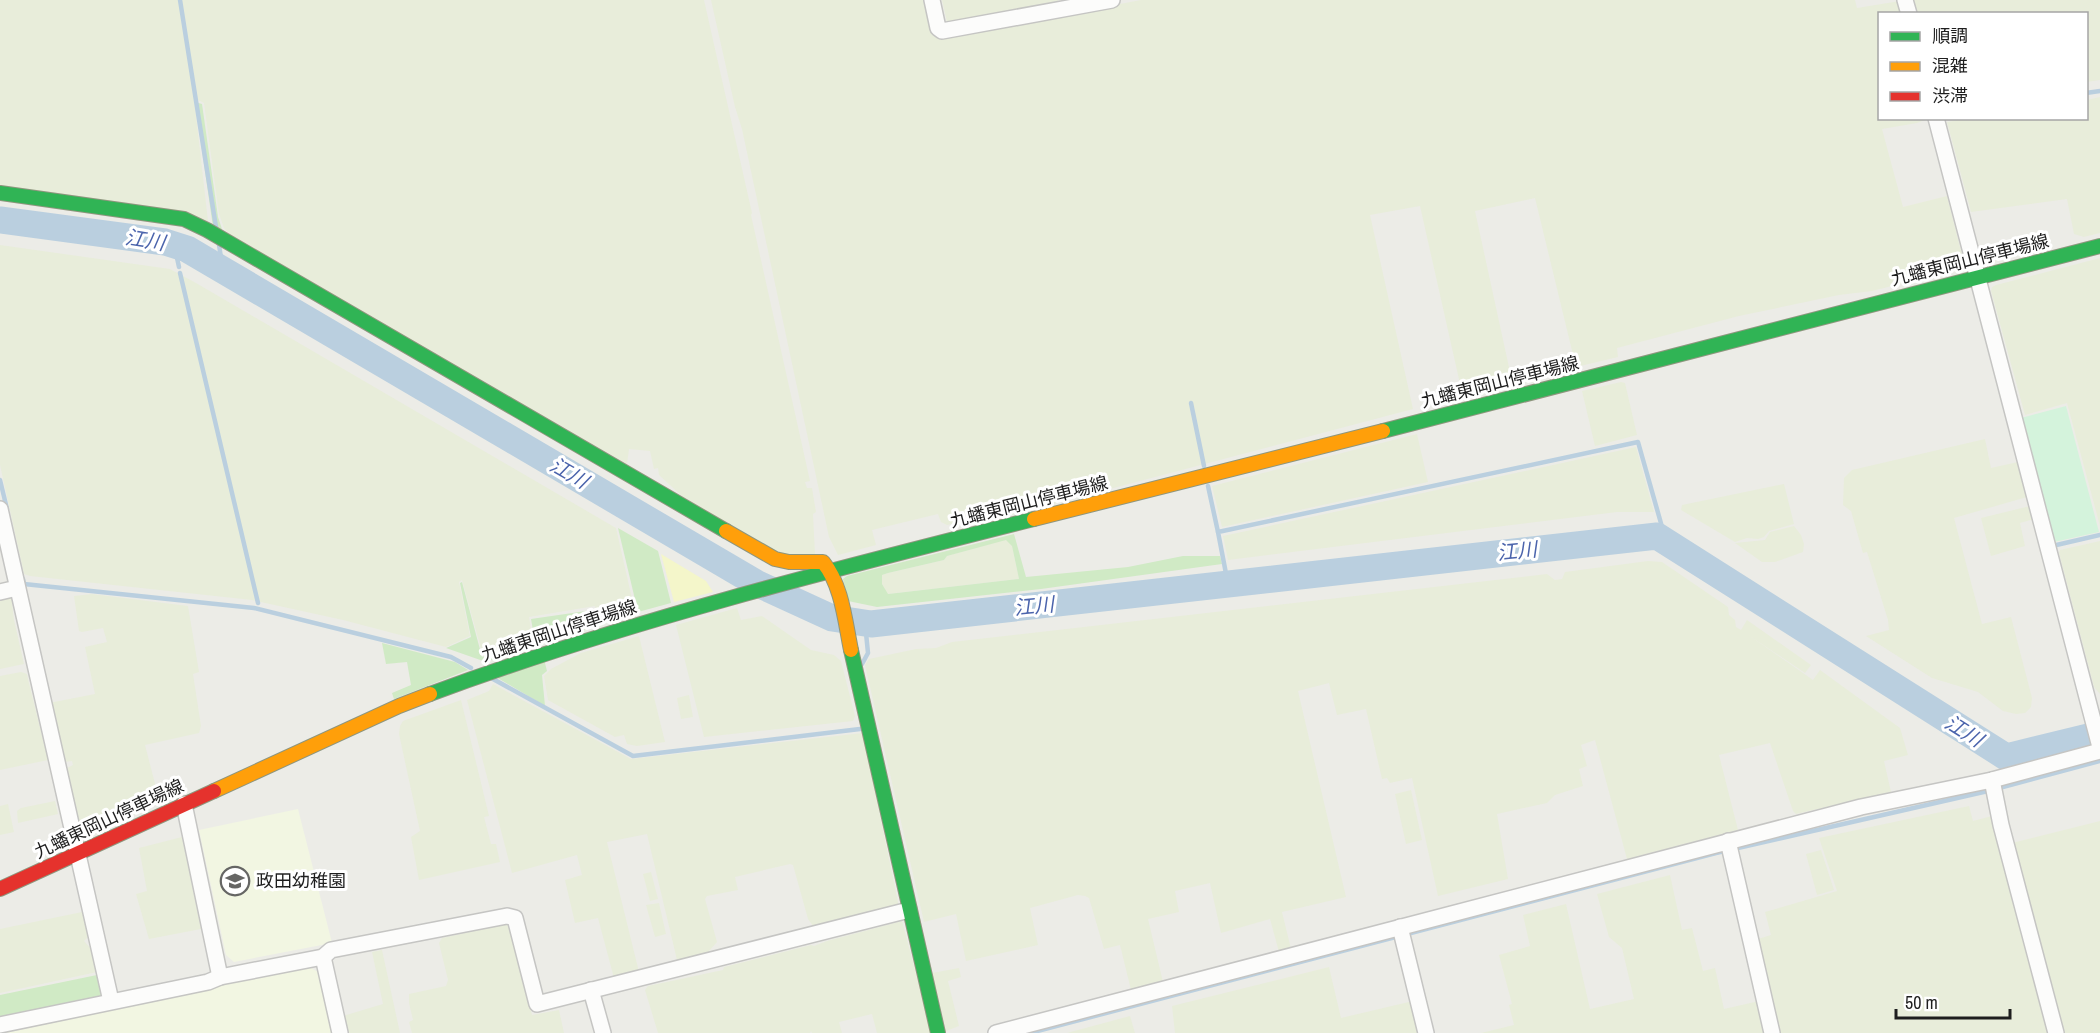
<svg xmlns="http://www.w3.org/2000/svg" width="2100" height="1033" font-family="'Archivo Narrow','Noto Sans JP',sans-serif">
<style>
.education{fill:#f2f6e2}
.farmland{fill:#e8edda}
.grass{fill:#d0eac5;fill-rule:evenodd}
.sand{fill:#f4f6ca}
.park{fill:#d4f3dc}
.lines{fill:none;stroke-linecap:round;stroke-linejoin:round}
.stream{stroke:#bacfdf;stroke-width:4.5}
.river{stroke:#bacfdf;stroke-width:27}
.street-casing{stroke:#c5c5c3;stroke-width:18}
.fast-casing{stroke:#8e967e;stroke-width:16}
.slow-casing{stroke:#8e967e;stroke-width:16}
.jam-casing{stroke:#8e967e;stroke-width:16}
.street{stroke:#fcfcfb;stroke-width:15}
.fast{stroke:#30b455;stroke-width:14}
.slow{stroke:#ff9f0a;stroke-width:14}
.jam{stroke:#e5322d;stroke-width:14}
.labels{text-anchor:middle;stroke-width:6;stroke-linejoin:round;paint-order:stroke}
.street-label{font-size:18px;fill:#1e1e1e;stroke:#fff}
.poi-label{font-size:18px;fill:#1e1e1e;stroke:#fff;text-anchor:start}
.water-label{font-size:20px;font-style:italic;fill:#4b64ac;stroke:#fff}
</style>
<rect width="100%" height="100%" fill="#ecece7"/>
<!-- education -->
<g class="education">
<polygon points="298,809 332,943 234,962 226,955 199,830"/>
<polygon points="309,967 320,973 333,1033 5,1033 118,1009 121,1005 225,983"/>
</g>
<!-- farmland -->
<g class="farmland">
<polygon points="0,0 704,0 752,213 751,215 810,481 805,482 807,488 812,488 816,512 813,514 815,554 790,559 683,497 659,475 658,468 654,469 650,451 629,449 627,464 231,237 224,228 219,214 204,103 194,98 208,221 0,190"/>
<polygon points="711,0 926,0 947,37 1141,0 1855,0 1857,8 1900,1 1903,13 1880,14 1880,118 1928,119 1917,123 1882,129 1903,207 1947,196 1963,259 1963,268 1872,291 1839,295 1739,316 1617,348 1618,357 1576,367 1535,198 1475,211 1512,381 1506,385 1463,397 1420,206 1370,215 1413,409 1007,516 1005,511 947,525 941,522 938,514 872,530 876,545 838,555 829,537 742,129 735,107"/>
<polygon points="942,0 1058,0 1058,1 947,22"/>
<polygon points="1913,0 2100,0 2100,80 2087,82 2086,14 1917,13"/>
<polygon points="2100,97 2100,233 2084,237 2074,234 2067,199 1971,212 1947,122 1971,118 2086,118 2087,100"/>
<polygon points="0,245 170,269 196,283 616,528 635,612 600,624 595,606 529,617 533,642 483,656 462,580 459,582 470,636 446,647 343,620 252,600 30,576 24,574 0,465"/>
<polygon points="2100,258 2100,526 2067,403 2025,415 1991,291 1992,287 1996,285"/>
<polygon points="1621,382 1625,383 1637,435 1595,446 1582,391"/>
<polygon points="1417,434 1428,482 1222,527 1212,486"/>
<polygon points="1985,439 1991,468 2018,462 2027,497 1954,518 1982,624 2011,617 2032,698 2031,707 2025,713 2016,714 2003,711 1978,692 1932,678 1866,636 1889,630 1888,620 1867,552 1863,553 1851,511 1843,505 1844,478 1852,470"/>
<polygon points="1636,447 1654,512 1617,512 1228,560 1223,536"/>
<polygon points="1784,484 1794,524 1769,531 1764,537 1758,539 1747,538 1735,542 1681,510 1682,505"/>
<polygon points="2030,506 2034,519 2020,523 2025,546 1991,556 1981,518"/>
<polygon points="1794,526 1801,535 1804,544 1803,552 1775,562 1762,562 1735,543 1765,540 1770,532"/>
<polygon points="1007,539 1012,546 1019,579 887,594 882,584 882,575 888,573 944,560 947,556"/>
<polygon points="2100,541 2100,694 2094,687 2059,553 2060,550"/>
<polygon points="1648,561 1662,562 1728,607 1729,615 1735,620 1736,627 1741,630 1747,620 1811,665 1805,673 1747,634 1813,680 1820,670 1900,728 1908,755 1884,761 1891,792 1796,814 1793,811 1770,743 1719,755 1738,830 1627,859 1595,740 1581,745 1587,766 1579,769 1583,786 1555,795 1547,803 1497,814 1508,879 1438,896 1412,778 1390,783 1387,778 1382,779 1366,709 1337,715 1329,683 1298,691 1346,897 1282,912 1291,949 1279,952 1270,919 1221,933 1210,883 1175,891 1179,912 1148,919 1163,982 1131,990 1120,945 1104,949 1089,898 1085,896 1078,895 1030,908 1038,945 966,961 956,914 924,922 865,665 869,659 916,649 936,648 952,642 1547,574 1555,580 1562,579 1565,572"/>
<polygon points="11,594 14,620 24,664 0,669 0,595"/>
<polygon points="92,594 188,606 199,672 193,674 201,726 199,733 145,745 160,803 82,838 79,836 63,770 73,765 72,761 64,762 49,703 95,694 85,647 107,642 103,628 82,632 79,631 74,596"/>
<polygon points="737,608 741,620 762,616 811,650 834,655 841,661 855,716 853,721 704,737 676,625"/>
<polygon points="639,636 665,742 637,746 627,744 624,735 615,737 548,700 544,676 551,669 581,653"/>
<polygon points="21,672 27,674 28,679 48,760 0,770 0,676"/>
<polygon points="493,684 631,759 863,733 899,907 825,926 813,926 808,919 793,865 790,864 735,877 738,890 707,896 705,899 717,942 709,951 710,956 678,964 647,834 607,842 639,972 614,978 598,918 575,923 565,880 582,875 577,855 512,873 467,700 489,691"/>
<polygon points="689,695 693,717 681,719 677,698"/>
<polygon points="461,700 489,816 484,817 491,844 496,844 500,862 419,880 411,837 420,831 399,734 400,726 403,721"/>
<polygon points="1411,790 1422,840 1406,844 1395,794"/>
<polygon points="55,801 58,814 18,823 17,811 21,808"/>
<polygon points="8,804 14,832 0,835 0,806"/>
<polygon points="1969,806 1973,821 1992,816 2000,846 2100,821 2100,1033 1481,1033 1514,1025 1509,1005 1512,1004 1499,955 1530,946 1523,915 1566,904 1590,1009 1634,999 1622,948 1609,937 1597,894 1670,875 1682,930 1692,928 1703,971 1715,968 1724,1009 1768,999 1755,940 1771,935 1765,912 1837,891 1819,838"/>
<polygon points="182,837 201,929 149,939 136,894 147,891 139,848"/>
<polygon points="1821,850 1834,890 1817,895 1806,854"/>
<polygon points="651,872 658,899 650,901 643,874"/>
<polygon points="659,903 666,934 655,937 646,905"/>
<polygon points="82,912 88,937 84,941 91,949 97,972 0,993 0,929"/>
<polygon points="902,921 932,1033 877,1033 872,1014 839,1022 842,1033 812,1033 811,1031 810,1033 658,1033 645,990 648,986 723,970 724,967 811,945 814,946 827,941"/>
<polygon points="506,924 511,929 532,1015 559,1010 564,1033 412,1033 409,1022 413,1020 409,1003 409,994 446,986 448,980 439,943 442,938"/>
<polygon points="382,950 400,1033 347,1033 343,1016 383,1004 372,952"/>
<polygon points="1329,967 1341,1018 1413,1001 1420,1033 1175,1033 1172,1006"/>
<polygon points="959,968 961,977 948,981 959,1026 946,1031 932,973"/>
<polygon points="1130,1016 1135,1033 1067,1033"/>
</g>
<!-- grass -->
<g class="grass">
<polygon points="195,102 202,104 218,217 222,229 213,227"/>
<polygon points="618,528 658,551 671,603 638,612"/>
<path d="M1014,534L1026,577L1128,567L1183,556H1220L1222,564L1041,589L877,607L848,601L843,579L847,576ZM1006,540L1012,546L1019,579L888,594L882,584V575L888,573L944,560L947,556Z"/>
<polygon points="462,582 482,657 535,642 531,619 593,610 598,625 486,662 446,648 471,637 460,583"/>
<polygon points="382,643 455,662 468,670 394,699 392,693 411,685 407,662 386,664"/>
<polygon points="544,659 547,671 542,675 545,706 496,677"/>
<polygon points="97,975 102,997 0,1022 0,995"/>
</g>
<!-- sand -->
<polygon class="sand" points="661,554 706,581 713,592 674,602"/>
<!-- park -->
<polygon class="park" points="2066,406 2099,532 2054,542 2021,418"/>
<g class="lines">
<!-- stream -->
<g class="stream">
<polyline points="180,0 216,227"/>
<polyline points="2086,93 2100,91"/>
<polyline points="174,244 179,267"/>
<polyline points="219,245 223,270"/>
<polyline points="180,273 258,603"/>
<polyline points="1191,403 1204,466"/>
<polyline points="0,480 7,509"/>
<polyline points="1208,486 1218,532"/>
<polyline points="2052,546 2100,535"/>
<polyline points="23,579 24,584 254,608 451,657 471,668"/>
<polyline points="1228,584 1218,532 1638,442 1666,541"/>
<polyline points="862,664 868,653 865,623"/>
<polyline points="493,679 633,756 860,729"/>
<polyline points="1030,1033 1716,853 1988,791 2100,761"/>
</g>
<!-- river -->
<polyline class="river" points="0,220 165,242 187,249 756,583 832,618 871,624 1657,536 2006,757 2100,734"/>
<!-- street casing -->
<g class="street-casing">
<g id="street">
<polyline points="932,0 938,28 942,31 1112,0"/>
<polyline points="1905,0 1909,14"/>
<polyline points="1936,118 2100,747"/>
<polyline points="0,509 111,1001"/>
<polyline points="0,592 17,588"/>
<polyline points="1992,780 2001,825 2056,1033"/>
<polyline points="184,804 220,977"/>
<polyline points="1728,841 1772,1033"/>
<polyline points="1400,927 1426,1033"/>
<polyline points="323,957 340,1033"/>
<polyline points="591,990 603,1033"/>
<polyline points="0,1025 208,982 220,977 323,957 331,950 507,916 515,918 537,1004 909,910"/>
<polyline points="996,1033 1861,807 1992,780 2100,751"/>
</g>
</g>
<!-- fast casing -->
<g class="fast-casing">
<g id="fast">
<polyline points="0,193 184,219 207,230 726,531"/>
<polyline points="1383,431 2100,246"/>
<polyline points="851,650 938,1033"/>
<path d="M430,694C627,621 831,570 1034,519"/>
</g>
</g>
<!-- slow casing -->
<g class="slow-casing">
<g id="slow">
<polyline points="1034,519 1383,431"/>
<path d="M726,531L775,559L789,562H823C842,585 845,621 851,650"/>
<polyline points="214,791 399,706 430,694"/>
</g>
</g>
<!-- jam casing -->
<g class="jam-casing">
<polyline id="jam" points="0,889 214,791"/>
</g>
<!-- street -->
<use href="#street" class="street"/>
<!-- fast -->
<use href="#fast" class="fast"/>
<!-- slow -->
<use href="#slow" class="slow"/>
<!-- jam -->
<use href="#jam" class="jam"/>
</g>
<!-- icons -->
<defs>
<g id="school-ring" transform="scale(1.5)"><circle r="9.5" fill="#fff" stroke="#666664" stroke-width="1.5"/><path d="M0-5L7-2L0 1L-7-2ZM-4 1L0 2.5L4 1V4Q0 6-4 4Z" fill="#666664"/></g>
</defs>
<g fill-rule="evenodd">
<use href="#school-ring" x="235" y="881"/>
</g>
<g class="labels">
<!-- street labels -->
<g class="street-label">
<text transform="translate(1970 260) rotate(-14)" y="6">九蟠東岡山停車場線</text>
<text transform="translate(1500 382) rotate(-14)" y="6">九蟠東岡山停車場線</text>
<text transform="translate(1029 502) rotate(-14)" y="6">九蟠東岡山停車場線</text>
<text transform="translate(559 631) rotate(-18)" y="6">九蟠東岡山停車場線</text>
<text transform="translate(109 819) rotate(-25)" y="6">九蟠東岡山停車場線</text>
</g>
<!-- poi labels -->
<g class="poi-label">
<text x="256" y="887">政田幼稚園</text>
</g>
<!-- water labels -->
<g class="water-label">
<text transform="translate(145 240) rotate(9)" y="7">江川</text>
<text transform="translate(569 473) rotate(30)" y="7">江川</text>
<text transform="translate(1517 551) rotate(-6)" y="7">江川</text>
<text transform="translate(1034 606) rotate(-6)" y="7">江川</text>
<text transform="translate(1964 731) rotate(32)" y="7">江川</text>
</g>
</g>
<!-- legend -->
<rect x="1878" y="12" width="210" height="108" fill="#ffffff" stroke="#a5a5a5" stroke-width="1.5"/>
<rect x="1890" y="32" width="30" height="9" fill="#30b455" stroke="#a5a5a5" stroke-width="1.5"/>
<text x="1932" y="42" font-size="18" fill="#1e1e1e">順調</text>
<rect x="1890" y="62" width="30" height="9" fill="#ff9f0a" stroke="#a5a5a5" stroke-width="1.5"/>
<text x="1932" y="72" font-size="18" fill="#1e1e1e">混雑</text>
<rect x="1890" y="92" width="30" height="9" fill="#e5322d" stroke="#a5a5a5" stroke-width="1.5"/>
<text x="1932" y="102" font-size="18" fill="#1e1e1e">渋滞</text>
<!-- scale -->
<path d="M1896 1009v9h114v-9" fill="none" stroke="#1e1e1e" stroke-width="3"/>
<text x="1905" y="1009" font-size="18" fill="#1e1e1e" stroke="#ffffff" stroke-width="4.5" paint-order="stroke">50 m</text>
</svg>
